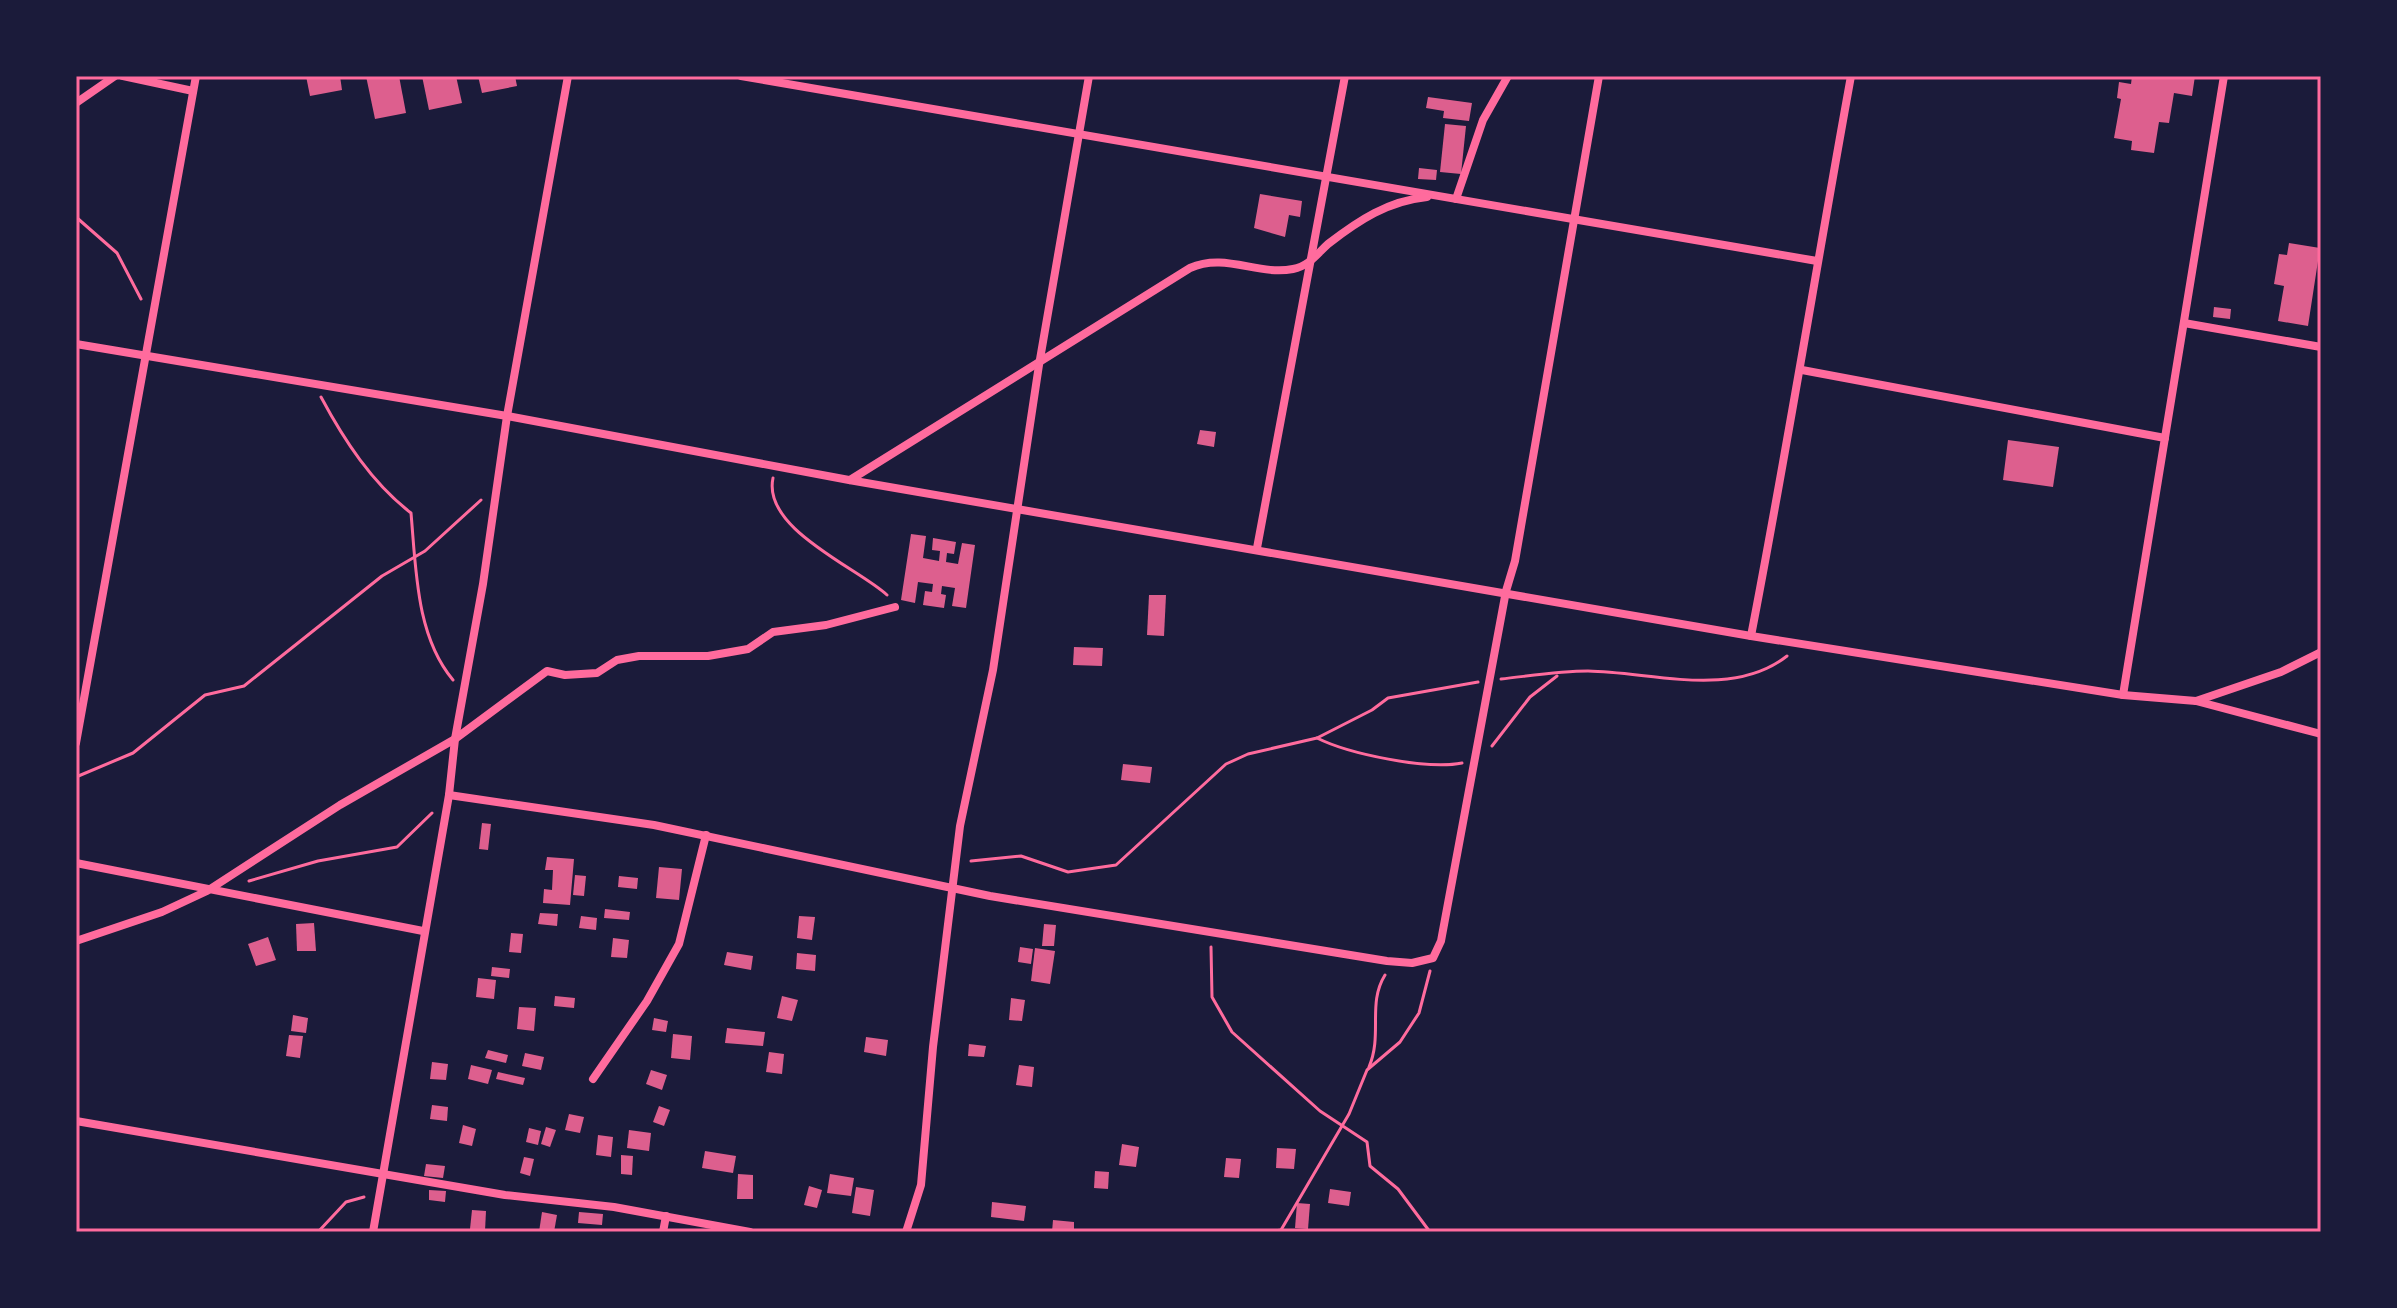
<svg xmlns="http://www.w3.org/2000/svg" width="2397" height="1308" font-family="'Libre Baskerville',serif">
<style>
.building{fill:#dd5f8e}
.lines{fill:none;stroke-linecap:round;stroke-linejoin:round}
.path{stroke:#ff6b9d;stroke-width:3}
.minor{stroke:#ff6b9d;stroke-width:8}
.neatline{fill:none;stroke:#ff6b9d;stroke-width:3}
</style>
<rect width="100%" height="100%" fill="#1b1b3a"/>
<!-- building -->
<g class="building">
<polygon points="306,76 340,76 342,90 310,96"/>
<polygon points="366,76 399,76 406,113 375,119"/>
<polygon points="422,76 456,76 462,103 429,110"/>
<polygon points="478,76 515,76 517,86 482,93"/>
<polygon points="2132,76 2195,76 2192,96 2174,93 2169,123 2159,122 2154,153 2131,150 2132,141 2114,138 2121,99 2117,98 2119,82 2131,84"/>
<polygon points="1428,97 1472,103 1469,121 1443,118 1444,111 1426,108"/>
<polygon points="1445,124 1466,126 1461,174 1440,172"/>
<polygon points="1419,168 1437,170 1436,180 1418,179"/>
<polygon points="1260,194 1302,201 1300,217 1289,215 1285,237 1254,228"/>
<polygon points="2289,243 2320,248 2308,326 2278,321 2284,286 2274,284 2279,254 2287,255"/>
<polygon points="2214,307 2231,309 2230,319 2213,317"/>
<polygon points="1200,430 1216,432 1214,447 1197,444"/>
<polygon points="2008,440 2059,447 2053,487 2003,480"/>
<polygon points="911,534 926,536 923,558 939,561 940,551 932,550 933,538 956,542 954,554 947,553 946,562 958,564 962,543 975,545 966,608 952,606 955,588 942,586 941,594 946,595 944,608 923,605 925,591 932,592 933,584 918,582 915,603 901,600"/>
<polygon points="1149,595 1166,595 1164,636 1147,635"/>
<polygon points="1074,647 1103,648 1102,666 1073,665"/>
<polygon points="1123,764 1152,767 1150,783 1121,780"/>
<polygon points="482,823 491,824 488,850 479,849"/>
<polygon points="547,857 574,859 570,905 543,903 544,889 552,890 553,870 545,870"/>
<polygon points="659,867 682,869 679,900 656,898"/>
<polygon points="575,875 586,876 584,896 573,895"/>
<polygon points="619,876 638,878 637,889 618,887"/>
<polygon points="605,909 630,912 629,920 604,918"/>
<polygon points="540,913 558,914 557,926 538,924"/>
<polygon points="581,916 597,918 596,930 579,928"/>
<polygon points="799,916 815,917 812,940 797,938"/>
<polygon points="314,923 316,951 297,951 296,924"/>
<polygon points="1044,924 1056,925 1054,946 1042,946"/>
<polygon points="511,933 523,934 521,953 509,952"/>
<polygon points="268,937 276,960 256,966 248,944"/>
<polygon points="613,938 629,940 627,958 611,957"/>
<polygon points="1020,947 1033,949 1031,964 1018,962"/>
<polygon points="1035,948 1055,951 1050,984 1031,981"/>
<polygon points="727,952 753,956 751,970 724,965"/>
<polygon points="797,953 816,955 815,971 796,969"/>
<polygon points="492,967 510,969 509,978 491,976"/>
<polygon points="478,978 496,980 494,999 476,997"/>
<polygon points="555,996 575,998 574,1008 554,1006"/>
<polygon points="782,996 798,1000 792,1021 777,1018"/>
<polygon points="1011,998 1025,1000 1022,1021 1009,1020"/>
<polygon points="519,1007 536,1008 534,1031 517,1029"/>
<polygon points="293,1015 308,1018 306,1033 291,1031"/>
<polygon points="654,1018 668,1021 666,1032 652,1030"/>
<polygon points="727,1028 765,1032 763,1046 725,1043"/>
<polygon points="673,1034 692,1036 690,1060 671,1058"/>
<polygon points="289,1035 303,1036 300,1058 286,1056"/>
<polygon points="866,1037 888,1040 886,1056 864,1052"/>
<polygon points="969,1044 986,1046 984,1057 968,1056"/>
<polygon points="488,1050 508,1055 506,1063 485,1058"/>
<polygon points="769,1052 784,1054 782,1074 766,1072"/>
<polygon points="525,1053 544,1057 541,1070 522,1066"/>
<polygon points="432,1062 448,1064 446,1080 430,1079"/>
<polygon points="471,1065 492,1070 488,1084 468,1079"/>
<polygon points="1019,1065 1034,1067 1032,1087 1016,1085"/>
<polygon points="651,1070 667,1075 662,1090 646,1084"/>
<polygon points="498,1072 525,1078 523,1085 496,1079"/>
<polygon points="432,1105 448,1107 447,1121 430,1119"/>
<polygon points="659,1106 670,1110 664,1126 653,1122"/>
<polygon points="569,1114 584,1117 580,1133 565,1130"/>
<polygon points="463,1125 476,1129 472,1146 459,1143"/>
<polygon points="546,1127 556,1130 550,1147 541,1144"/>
<polygon points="529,1128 541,1131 538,1145 526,1142"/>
<polygon points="629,1130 651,1133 649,1151 627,1148"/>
<polygon points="598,1135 613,1137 611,1157 596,1155"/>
<polygon points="1122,1144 1139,1147 1136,1167 1119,1165"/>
<polygon points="1277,1148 1296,1149 1294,1169 1276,1168"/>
<polygon points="705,1151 736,1156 733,1173 702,1168"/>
<polygon points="621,1155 633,1156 632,1175 621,1174"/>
<polygon points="524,1157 534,1159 530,1176 520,1173"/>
<polygon points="1226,1158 1241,1159 1239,1178 1224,1177"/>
<polygon points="426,1164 445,1166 443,1178 424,1176"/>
<polygon points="1095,1171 1109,1172 1108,1189 1094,1188"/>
<polygon points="738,1174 753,1175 753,1199 737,1199"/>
<polygon points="830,1174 854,1178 851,1196 827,1193"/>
<polygon points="809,1186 822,1190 817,1208 804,1205"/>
<polygon points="856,1187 874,1190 870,1216 852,1213"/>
<polygon points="1330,1189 1351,1192 1349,1206 1328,1203"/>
<polygon points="429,1190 446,1191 445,1202 429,1200"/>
<polygon points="992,1202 1026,1206 1024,1221 991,1217"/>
<polygon points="1297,1203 1310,1204 1308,1229 1295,1228"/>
<polygon points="472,1210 486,1211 485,1231 470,1229"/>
<polygon points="542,1212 557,1215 554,1232 539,1232"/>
<polygon points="579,1212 603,1214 602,1225 578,1223"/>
<polygon points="1053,1220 1074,1222 1074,1232 1052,1232"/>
</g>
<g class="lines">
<!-- path -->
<g class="path">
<polyline points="76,217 117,253 141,299"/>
<path d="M321,397C344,440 372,483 411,513C416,569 416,636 453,680"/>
<path d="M773,478C762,529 858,568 887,595"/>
<path d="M1501,679C1529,676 1560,671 1588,671C1652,672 1732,699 1787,656"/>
<path d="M1317,738C1349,754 1427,770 1462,763"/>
<polyline points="1492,746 1530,697 1557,676"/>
<polyline points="76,777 133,753 205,695 244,686 382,576 425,551 481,500"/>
<polyline points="971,861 1021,856 1068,872 1116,865 1226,764 1248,754 1317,738 1372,710 1388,698 1478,682"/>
<polyline points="249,881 318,861 397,847 432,813"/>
<polyline points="1211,947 1212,997 1232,1032 1320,1111 1367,1142 1370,1166 1398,1189 1430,1232"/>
<path d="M1369,1067C1383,1034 1367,1004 1385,975"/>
<polyline points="318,1232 346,1202 364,1197"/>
<polyline points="1268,1232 1281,1230 1349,1114 1367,1070 1400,1042 1419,1013 1430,971"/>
</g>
<!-- minor -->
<g class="minor">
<polyline points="123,76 193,91"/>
<polyline points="741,76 1817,261"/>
<polyline points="76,103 115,76"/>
<polyline points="1456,199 1483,120 1508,76"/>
<polyline points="2184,323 2321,347"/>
<polyline points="76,344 507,416 849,480 1751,636 2123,695 2196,701 2321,734"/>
<polyline points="1802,370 2165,438"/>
<path d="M850,480L1190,268C1225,252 1258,276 1293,269C1309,266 1317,254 1328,244C1359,220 1388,201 1427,197"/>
<polyline points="1257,548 1345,76"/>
<path d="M1751,636C1787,450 1817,263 1851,76"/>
<polyline points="2123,695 2224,76"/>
<polyline points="2196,701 2281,672 2321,652"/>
<polyline points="76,743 196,76"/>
<polyline points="449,795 654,825 990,896 1387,961 1412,963 1433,958 1441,941 1506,591 1515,561 1599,76"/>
<polyline points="76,863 423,931"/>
<polyline points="76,941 162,912 207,891 340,805 455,739 547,671 565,675 597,673 617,660 639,656 708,656 748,649 773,632 826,625 895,607"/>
<polyline points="593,1079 647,1001 679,944 706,835"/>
<polyline points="76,1121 505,1195 614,1207 750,1232"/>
<polyline points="373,1232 449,795 455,739 483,584 507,416 568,76"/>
<polyline points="663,1232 666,1216"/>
<polyline points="906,1232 921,1185 933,1047 960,826 993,670 1039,365 1089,76"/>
</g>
</g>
<!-- border -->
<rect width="2397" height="1308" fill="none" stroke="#1b1b3a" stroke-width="156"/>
<rect x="78" y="78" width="2241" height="1152" class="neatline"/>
</svg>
